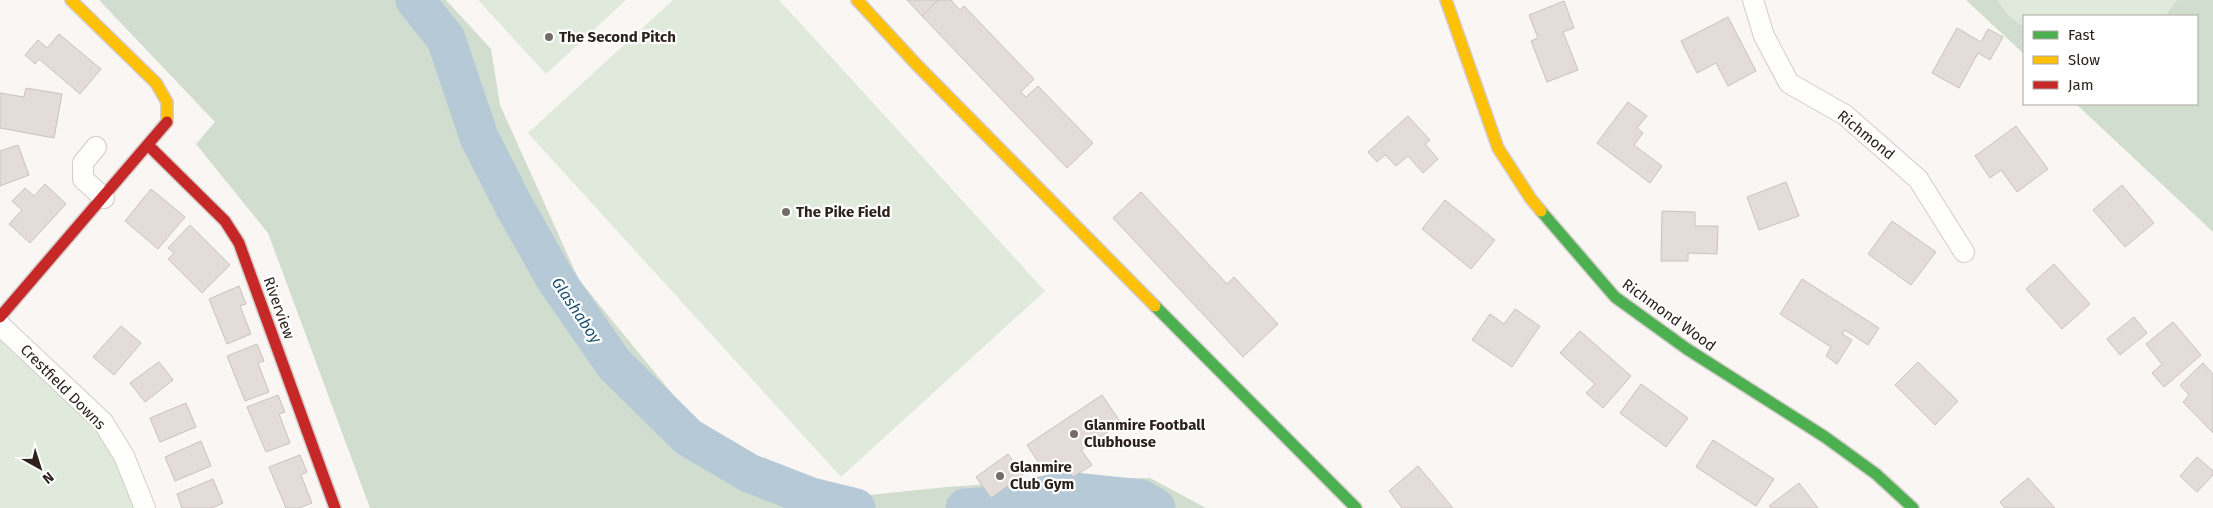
<svg xmlns="http://www.w3.org/2000/svg" width="2213" height="508" font-family="'Fira Sans',sans-serif">
<style>
.green{fill:#dfeadc}
.forest{fill:#d1ddce}
.lines{fill:none;stroke-linecap:round;stroke-linejoin:round}
.river{stroke:#b5c9d7;stroke-width:39}
.building{fill:#e4dcd8;stroke:#c9c2bf}
.street-casing{stroke:#d3ccc8;stroke-width:22}
.fast-casing{stroke:#d3ccc8;stroke-width:14}
.slow-casing{stroke:#d3ccc8;stroke-width:14}
.jam-casing{stroke:#d3ccc8;stroke-width:14}
.street{stroke:#fefefd;stroke-width:20}
.fast{stroke:#4caf50;stroke-width:11}
.slow{stroke:#ffc107;stroke-width:11}
.jam{stroke:#c62828;stroke-width:11}
.poi-dot{fill:#746c67;stroke:#fff;stroke-width:2}
.labels{text-anchor:middle;stroke-width:4.5;stroke-linejoin:round;paint-order:stroke}
.poi-label{font-size:15px;font-weight:bold;fill:#2c211b;stroke:#fff;text-anchor:start}
.street-label{font-size:15px;fill:#2c211b;stroke:#fff}
.water-label{font-size:16px;font-style:italic;fill:#1f5371;stroke:#fff}
</style>
<rect width="100%" height="100%" fill="#f9f6f4"/>
<!-- green -->
<g class="green">
<polygon points="478,0 626,0 546,74"/>
<polygon points="673,0 779,0 1045,291 841,477 528,133"/>
<polygon points="1997,0 2177,0 2165,16 2024,16 2024,27 2009,16"/>
<polygon points="0,325 103,422 136,508 0,508"/>
</g>
<!-- forest -->
<g class="forest">
<polygon points="99,0 446,0 491,49 500,105 579,280 707,436 780,474 850,497 947,487 1061,479 1150,478 1206,508 370,508 268,233 196,144 215,122"/>
<polygon points="1966,0 1997,0 2009,16 2024,27 2024,54"/>
<polygon points="2177,0 2213,0 2213,232 2076,104 2197,104 2197,16 2165,16"/>
</g>
<g class="lines">
<!-- river -->
<g class="river">
<polyline points="415,0 446,39 479,137 514,206 556,280 614,364 688,437 749,473 811,497 856,508"/>
<polyline points="965,508 996,506 1064,491 1141,499 1156,508"/>
</g>
</g>
<!-- building -->
<g class="building">
<polygon points="907,0 938,0 922,16"/>
<polygon points="938,0 951,0 960,10 964,6 1034,79 1021,92 1026,97 1038,86 1093,143 1067,168 922,16"/>
<polygon points="1564,1 1574,28 1563,32 1578,70 1547,82 1531,41 1538,38 1529,15"/>
<polygon points="1728,17 1756,71 1728,86 1716,63 1697,73 1681,41"/>
<polygon points="1957,28 1981,42 1988,29 2003,37 1990,60 1978,53 1959,88 1932,73"/>
<polygon points="59,34 101,69 80,94 39,59 35,64 25,55 38,40 47,48"/>
<polygon points="26,88 62,94 54,138 0,128 0,93 24,97"/>
<polygon points="1628,102 1647,116 1637,128 1643,133 1634,145 1662,166 1650,183 1597,143"/>
<polygon points="1408,116 1430,140 1425,144 1438,159 1423,173 1408,156 1396,166 1385,155 1377,162 1368,152"/>
<polygon points="2016,126 2048,169 2017,192 2001,170 1990,178 1975,156"/>
<polygon points="18,145 29,175 0,186 0,151"/>
<polygon points="1786,182 1799,216 1759,230 1747,197"/>
<polygon points="45,184 66,204 30,243 9,224 22,210 12,201 25,188 34,196"/>
<polygon points="2122,185 2154,223 2125,247 2093,210"/>
<polygon points="151,189 185,217 158,249 125,221"/>
<polygon points="1141,192 1227,284 1234,277 1278,324 1243,357 1113,218"/>
<polygon points="1445,200 1495,240 1471,269 1422,229"/>
<polygon points="1662,211 1695,212 1695,226 1718,226 1717,254 1688,253 1688,261 1661,261"/>
<polygon points="1892,221 1936,252 1911,285 1868,254"/>
<polygon points="190,225 230,265 202,293 168,259 174,253 168,248"/>
<polygon points="2054,264 2090,304 2062,329 2026,289"/>
<polygon points="1802,279 1879,328 1868,345 1845,330 1842,334 1852,340 1837,364 1826,356 1831,347 1780,314"/>
<polygon points="239,286 246,304 240,306 251,334 227,344 209,299"/>
<polygon points="1515,309 1540,326 1512,367 1472,340 1490,314 1504,324"/>
<polygon points="2134,317 2147,333 2120,355 2107,339"/>
<polygon points="2173,322 2201,355 2164,387 2152,373 2162,364 2146,344"/>
<polygon points="121,326 141,343 114,375 93,357"/>
<polygon points="1580,331 1631,376 1603,408 1586,393 1595,384 1560,353"/>
<polygon points="257,344 264,361 258,363 269,392 245,401 227,356"/>
<polygon points="159,362 173,380 145,402 130,383"/>
<polygon points="1918,362 1958,401 1935,425 1895,385"/>
<polygon points="2203,363 2213,374 2213,433 2183,402 2189,395 2180,385"/>
<polygon points="1641,384 1688,418 1666,447 1620,413"/>
<polygon points="278,395 285,412 279,414 290,443 266,452 247,407"/>
<polygon points="1102,395 1121,423 1081,450 1092,465 1073,477 1062,461 1045,472 1027,445"/>
<polygon points="186,403 196,427 160,442 150,418"/>
<polygon points="1713,440 1774,479 1756,506 1696,467"/>
<polygon points="201,441 211,466 175,481 165,457"/>
<polygon points="1008,454 1023,475 991,498 976,477"/>
<polygon points="300,455 307,472 301,475 312,503 299,508 286,508 269,467"/>
<polygon points="2197,457 2213,471 2213,475 2197,492 2180,476"/>
<polygon points="1418,466 1453,508 1402,508 1389,491"/>
<polygon points="2028,478 2055,508 2005,508 2000,502"/>
<polygon points="213,479 223,503 212,508 182,508 177,494"/>
<polygon points="1799,483 1818,508 1771,508 1769,506"/>
</g>
<g class="lines">
<!-- street casing -->
<g class="street-casing">
<g id="street">
<polyline points="1753,0 1764,36 1789,83 1845,115 1918,179 1964,252"/>
<polyline points="96,147 83,163 83,179 104,198"/>
<polyline points="0,325 103,422 124,456 145,508"/>
</g>
</g>
<!-- fast casing -->
<g class="fast-casing">
<g id="fast">
<polyline points="1541,211 1615,297 1687,349 1825,437 1876,474 1913,508"/>
<polyline points="1155,306 1356,508"/>
</g>
</g>
<!-- slow casing -->
<g class="slow-casing">
<g id="slow">
<polyline points="71,0 156,83 167,102 167,122"/>
<polyline points="857,0 916,64 1155,306"/>
<polyline points="1446,0 1498,148 1531,199 1541,211"/>
</g>
</g>
<!-- jam casing -->
<g class="jam-casing">
<g id="jam">
<polyline points="149,146 225,221 239,243 335,508"/>
<polyline points="0,317 167,122"/>
</g>
</g>
<!-- street -->
<use href="#street" class="street"/>
<!-- fast -->
<use href="#fast" class="fast"/>
<!-- slow -->
<use href="#slow" class="slow"/>
<!-- jam -->
<use href="#jam" class="jam"/>
</g>
<!-- markers -->
<g class="poi-dot">
<circle cx="549" cy="37" r="5"/>
<circle cx="786" cy="212" r="5"/>
<circle cx="1074" cy="434" r="5"/>
<circle cx="1000" cy="476" r="5"/>
</g>
<g class="labels">
<!-- poi labels -->
<g class="poi-label">
<text x="559" y="42">The Second Pitch</text>
<text x="796" y="217">The Pike Field</text>
<text x="1084" y="430">Glanmire Football<tspan x="1084" dy="17">Clubhouse</tspan></text>
<text x="1010" y="472">Glanmire<tspan x="1010" dy="17">Club Gym</tspan></text>
</g>
<!-- street labels -->
<g class="street-label">
<text transform="translate(1866 135) rotate(39)" y="5">Richmond</text>
<text transform="translate(279 308) rotate(70)" y="5">Riverview</text>
<text transform="translate(1669 315) rotate(36)" y="5">Richmond Wood</text>
<text transform="translate(63 387) rotate(45)" y="5">Crestfield Downs</text>
</g>
<!-- water labels -->
<g class="water-label">
<text transform="translate(577 310) rotate(56)" y="6">Glashaboy</text>
</g>
</g>
<!-- legend -->
<rect x="2023" y="15" width="175" height="90" fill="#ffffff" stroke="#aba6a4"/>
<rect x="2033" y="31" width="25" height="8" fill="#4caf50" stroke="#aba6a4"/>
<text x="2068" y="40" font-size="15" fill="#2c211b">Fast</text>
<rect x="2033" y="56" width="25" height="8" fill="#ffc107" stroke="#aba6a4"/>
<text x="2068" y="65" font-size="15" fill="#2c211b">Slow</text>
<rect x="2033" y="81" width="25" height="8" fill="#c62828" stroke="#aba6a4"/>
<text x="2068" y="90" font-size="15" fill="#2c211b">Jam</text>
<!-- north arrow -->
<g transform="translate(40 468) rotate(141)" stroke="#ffffff" stroke-width="4" paint-order="stroke">
<path d="M0-4L9 19L0 12L-9 19Z" fill="#2c211b"/>
<text y="-8" font-size="14" font-weight="bold" text-anchor="middle" fill="#2c211b">N</text>
</g>
</svg>
